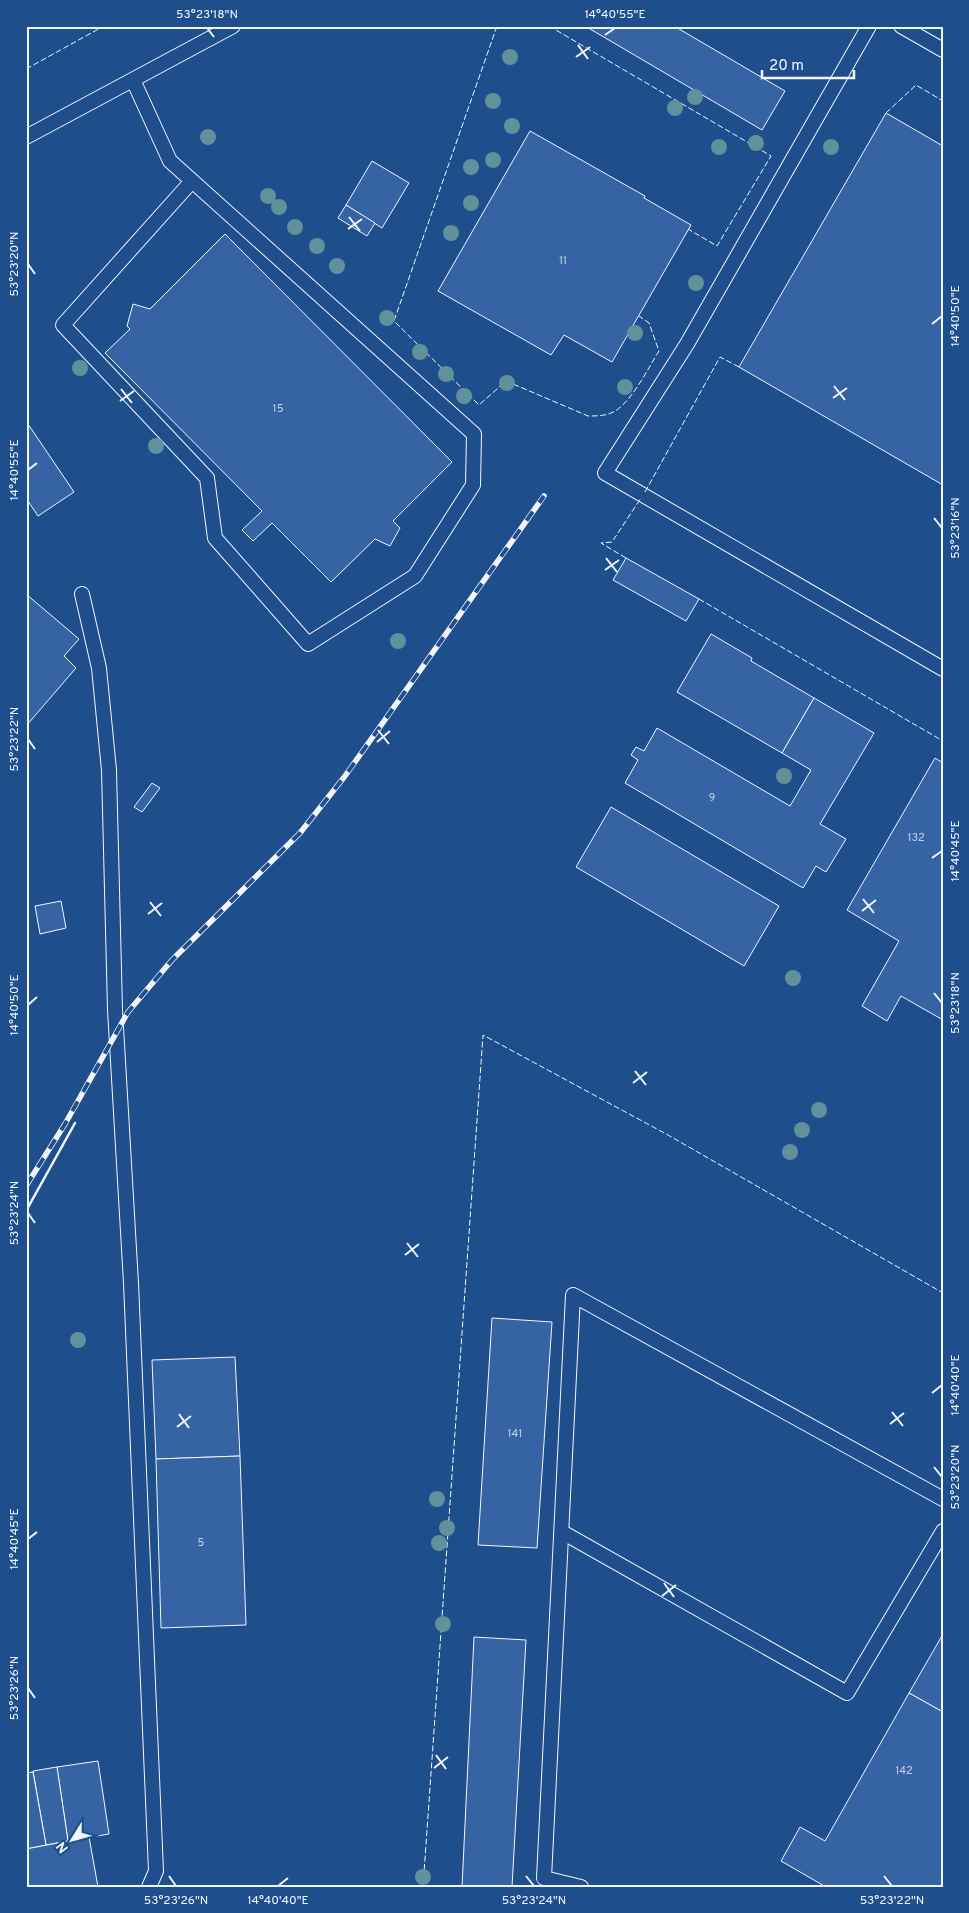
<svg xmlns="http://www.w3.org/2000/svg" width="969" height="1913" font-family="Overpass,sans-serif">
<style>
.building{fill:#3563a3;stroke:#f2f6ff}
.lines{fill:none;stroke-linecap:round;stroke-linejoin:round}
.lane-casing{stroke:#f2f6ff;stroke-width:16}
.lane{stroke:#1f4e8c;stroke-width:14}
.rail-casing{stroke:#f2f6ff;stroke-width:5.5}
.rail{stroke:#1f4e8c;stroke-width:4;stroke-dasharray:11;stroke-linecap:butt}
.fence{stroke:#f2f6ff;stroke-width:1;stroke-dasharray:6 2.5;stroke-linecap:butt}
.wall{stroke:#f2f6ff;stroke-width:2.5}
.tree{fill:#61919a}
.ticks{fill:none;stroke:#f2f6ff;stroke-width:2}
.labels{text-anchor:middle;stroke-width:4;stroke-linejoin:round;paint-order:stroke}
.number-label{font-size:11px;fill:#c3d1e8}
.neatline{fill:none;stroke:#f2f6ff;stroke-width:2}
.ticks-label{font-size:12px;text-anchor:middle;fill:#f2f6ff}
</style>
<rect width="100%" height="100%" fill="#1f4e8c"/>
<!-- building -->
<g class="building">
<polygon points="585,26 674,26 785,91 762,130"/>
<polygon points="886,113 943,146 943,485 739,367"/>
<polygon points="530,131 645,196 644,198 691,225 612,362 564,335 551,355 438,291"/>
<polygon points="372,161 409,183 382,228 346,205"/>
<polygon points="346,205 375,223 367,236 338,218"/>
<polygon points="225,234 452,462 393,521 400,528 390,546 375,539 331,582 272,523 253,541 242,530 262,511 105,353 130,329 127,326 133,304 150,309"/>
<polygon points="26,421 74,492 38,516 26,498"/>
<polygon points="626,558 699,599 686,621 613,580"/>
<polygon points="26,594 79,639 64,656 76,668 26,726"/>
<polygon points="711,634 752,658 751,661 814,698 782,753 677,692"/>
<polygon points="814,698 874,733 820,824 846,839 826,872 816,866 803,888 625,783 638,760 631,755 636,747 644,751 657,728 790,806 811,770 782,753"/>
<polygon points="935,758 943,763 943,1020 901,996 887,1021 862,1006 899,941 847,910"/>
<polygon points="152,783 160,788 142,812 134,807"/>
<polygon points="611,807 779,906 744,966 576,867"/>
<polygon points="61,901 66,928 40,934 35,906"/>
<polygon points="492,1318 552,1322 537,1548 478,1545"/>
<polygon points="235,1357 240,1456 156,1459 152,1360"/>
<polygon points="240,1456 246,1625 161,1628 156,1459"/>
<polygon points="943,1634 943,1712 909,1693"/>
<polygon points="474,1637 526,1640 512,1887 462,1887"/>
<polygon points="909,1693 943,1712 943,1887 826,1887 781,1861 800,1827 825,1841"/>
<polygon points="98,1761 109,1834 68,1841 57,1767"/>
<polygon points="57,1767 68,1841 46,1845 33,1771"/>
<polygon points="33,1772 46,1845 26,1849 26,1773"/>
<polygon points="89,1837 98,1887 26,1887 26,1849"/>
</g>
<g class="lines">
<!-- lane casing -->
<g class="lane-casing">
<g id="lane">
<polyline points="869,26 687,344 605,473 943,669"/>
<polyline points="901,26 943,50"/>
<polyline points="133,80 170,161 474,434 473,485 415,576 308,644 215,538 207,478 63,325 192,181"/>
<polyline points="26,137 233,26"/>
<polyline points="82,594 99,668 109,770 115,1010 131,1283 156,1871 149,1887"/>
<polyline points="562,1532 847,1693 943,1531"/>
<polyline points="581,1887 544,1878 573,1295 943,1499"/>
</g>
</g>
<!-- lane -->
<use href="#lane" class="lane"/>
<!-- rail casing -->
<g class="rail-casing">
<polyline id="rail" points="26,1186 65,1124 128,1012 172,960 300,833 345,776 544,496"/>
</g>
<!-- rail -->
<use href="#rail" class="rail"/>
<!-- fence -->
<g class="fence">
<path d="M497,26L394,321L479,405L506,381L588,416C596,416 604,416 611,413C630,406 648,368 659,351L649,323L639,316"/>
<polyline points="549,26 771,156 717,246 688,229"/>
<polyline points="26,69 104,26"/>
<polyline points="886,113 916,85 943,101"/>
<polyline points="645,492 720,357 739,367"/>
<polyline points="626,558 601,543 612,542 641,498"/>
<polyline points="699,599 943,741"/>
<polyline points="423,1887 483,1035 668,1135 943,1293"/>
</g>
<!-- wall -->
<polyline class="wall" points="26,1211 75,1123"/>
</g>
<!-- trees -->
<g class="tree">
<circle cx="510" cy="57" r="8"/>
<circle cx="695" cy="97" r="8"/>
<circle cx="493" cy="101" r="8"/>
<circle cx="675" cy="108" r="8"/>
<circle cx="512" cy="126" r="8"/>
<circle cx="208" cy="137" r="8"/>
<circle cx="756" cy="143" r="8"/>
<circle cx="719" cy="147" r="8"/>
<circle cx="831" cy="147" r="8"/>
<circle cx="493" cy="160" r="8"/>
<circle cx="471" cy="167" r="8"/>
<circle cx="268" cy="196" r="8"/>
<circle cx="471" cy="203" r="8"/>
<circle cx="279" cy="207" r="8"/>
<circle cx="295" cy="227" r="8"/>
<circle cx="451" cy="233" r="8"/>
<circle cx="317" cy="246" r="8"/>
<circle cx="337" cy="266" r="8"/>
<circle cx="696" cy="283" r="8"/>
<circle cx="387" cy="318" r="8"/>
<circle cx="635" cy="333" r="8"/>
<circle cx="420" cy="352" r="8"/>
<circle cx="80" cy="368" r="8"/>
<circle cx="446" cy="374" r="8"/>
<circle cx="507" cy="383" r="8"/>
<circle cx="625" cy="387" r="8"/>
<circle cx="464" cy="396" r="8"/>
<circle cx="156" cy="446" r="8"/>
<circle cx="398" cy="641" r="8"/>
<circle cx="784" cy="776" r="8"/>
<circle cx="793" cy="978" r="8"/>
<circle cx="819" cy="1110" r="8"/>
<circle cx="802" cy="1130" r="8"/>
<circle cx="790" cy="1152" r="8"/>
<circle cx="78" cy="1340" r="8"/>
<circle cx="437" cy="1499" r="8"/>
<circle cx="447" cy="1528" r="8"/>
<circle cx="439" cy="1543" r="8"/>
<circle cx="443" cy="1624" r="8"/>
<circle cx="423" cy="1877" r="8"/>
</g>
<!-- ticks -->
<path class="ticks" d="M207,28L214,37M605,35L615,28M578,45L588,59M576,57L590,47M349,217L360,231M348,229L362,219M28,264L35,274M932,324L942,316M834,386L845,400M121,389L132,403M833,398L847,388M120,401L134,391M28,470L37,463M934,518L942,528M606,558L617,572M605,570L619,560M378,730L389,744M28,739L35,749M377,742L390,731M932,858L942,851M863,899L874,913M150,902L161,916M862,911L876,900M148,914L162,903M934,993L942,1003M28,1005L37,997M635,1071L646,1085M633,1083L647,1072M28,1213L35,1223M407,1243L418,1257M405,1255L419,1244M932,1393L942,1385M892,1412L903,1426M179,1414L189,1428M890,1424L904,1413M177,1427L191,1416M934,1467L942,1477M28,1539L37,1532M664,1583L674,1597M662,1596L676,1585M28,1688L35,1698M436,1755L446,1769M434,1768L448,1757M169,1876L176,1886M526,1876L534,1886M884,1876L892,1886M278,1886L288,1878"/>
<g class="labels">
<!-- number labels -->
<g class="number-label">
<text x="563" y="264">11</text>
<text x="278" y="412">15</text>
<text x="712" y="801">9</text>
<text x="916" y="841">132</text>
<text x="515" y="1437">141</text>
<text x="201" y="1546">5</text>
<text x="904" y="1774">142</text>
</g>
</g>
<!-- border -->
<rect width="969" height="1913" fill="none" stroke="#1f4e8c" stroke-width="55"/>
<!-- north arrow -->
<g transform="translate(72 1840) rotate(233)" stroke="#1f4e8c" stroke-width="4" paint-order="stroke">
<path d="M0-4L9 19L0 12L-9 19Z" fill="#f2f6ff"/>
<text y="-8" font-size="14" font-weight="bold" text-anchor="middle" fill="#f2f6ff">N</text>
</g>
<!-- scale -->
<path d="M762 70v8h92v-8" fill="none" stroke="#f2f6ff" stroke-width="2.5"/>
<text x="769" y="70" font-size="15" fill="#f2f6ff" stroke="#1f4e8c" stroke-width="4" paint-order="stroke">20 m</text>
<rect x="28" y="28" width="914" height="1858" class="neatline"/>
<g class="ticks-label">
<text x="207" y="18">53°23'18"N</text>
<text x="615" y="18">14°40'55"E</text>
<text transform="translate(14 264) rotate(-90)" y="4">53°23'20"N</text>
<text transform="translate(955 316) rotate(-90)" y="4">14°40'50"E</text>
<text transform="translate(14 470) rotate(-90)" y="4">14°40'55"E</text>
<text transform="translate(955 528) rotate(-90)" y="4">53°23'16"N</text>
<text transform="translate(14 739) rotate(-90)" y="4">53°23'22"N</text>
<text transform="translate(955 851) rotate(-90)" y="4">14°40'45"E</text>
<text transform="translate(955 1003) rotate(-90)" y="4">53°23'18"N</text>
<text transform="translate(14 1005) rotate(-90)" y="4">14°40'50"E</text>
<text transform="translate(14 1213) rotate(-90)" y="4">53°23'24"N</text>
<text transform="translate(955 1385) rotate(-90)" y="4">14°40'40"E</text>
<text transform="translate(955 1477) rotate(-90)" y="4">53°23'20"N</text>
<text transform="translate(14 1539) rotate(-90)" y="4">14°40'45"E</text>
<text transform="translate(14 1688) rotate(-90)" y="4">53°23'26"N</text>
<text x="176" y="1904">53°23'26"N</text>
<text x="278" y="1904">14°40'40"E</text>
<text x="534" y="1904">53°23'24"N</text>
<text x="892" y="1904">53°23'22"N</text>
</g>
</svg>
